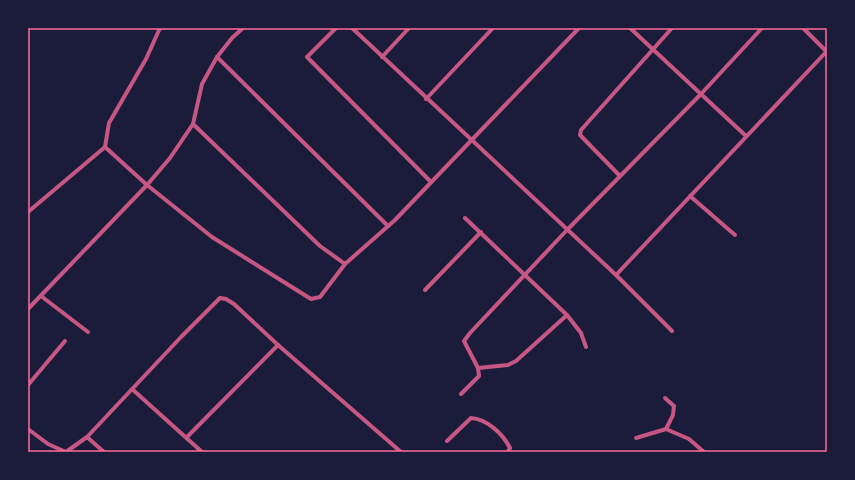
<svg xmlns="http://www.w3.org/2000/svg" width="855" height="480" font-family="'Public Sans',sans-serif">
<style>
.lines{fill:none;stroke-linecap:round;stroke-linejoin:round}
.minor{stroke:#c65784;stroke-width:4}
.neatline{fill:none;stroke:#ff6b9d;stroke-width:1.5}
</style>
<rect width="100%" height="100%" fill="#1b1b3a"/>
<g class="lines">
<!-- minor -->
<g class="minor">
<polyline points="160,28 146,59 109,123 105,147 147,185 212,237 311,299 320,297 345,264"/>
<polyline points="336,28 307,57 430,181"/>
<polyline points="352,28 616,275 672,331"/>
<polyline points="630,28 746,136"/>
<polyline points="803,28 827,52"/>
<polyline points="217,57 388,226"/>
<polyline points="382,57 409,28"/>
<polyline points="426,99 493,28"/>
<polyline points="193,124 320,246 345,264 395,220 579,28"/>
<polyline points="620,176 580,135 581,130 672,28"/>
<polyline points="690,196 735,235"/>
<polyline points="28,212 105,147"/>
<polyline points="465,218 567,315 581,333 586,347"/>
<polyline points="616,275 827,51"/>
<polyline points="425,290 481,232"/>
<polyline points="41,296 88,332"/>
<polyline points="28,309 147,185 170,158 193,124 202,84 217,57 232,38 243,28"/>
<polyline points="478,368 508,365 516,361 567,315"/>
<polyline points="28,385 65,341"/>
<polyline points="132,389 202,452"/>
<polyline points="461,394 479,376 478,368 464,341 470,333 567,230 701,94 762,28"/>
<polyline points="665,398 674,406 673,415 666,429"/>
<polyline points="28,429 48,444 66,452"/>
<polyline points="87,437 104,452"/>
<polyline points="187,437 278,345"/>
<polyline points="636,438 666,429 689,439 704,452"/>
<path d="M447,441L471,418C487,419 503,434 510,448L508,452"/>
<polyline points="66,452 87,437 181,337 220,298 226,299 234,304 278,345 401,452"/>
</g>
</g>
<!-- border -->
<rect width="855" height="480" fill="none" stroke="#1b1b3a" stroke-width="58"/>
<rect x="29" y="29" width="797" height="422" class="neatline"/>
</svg>
